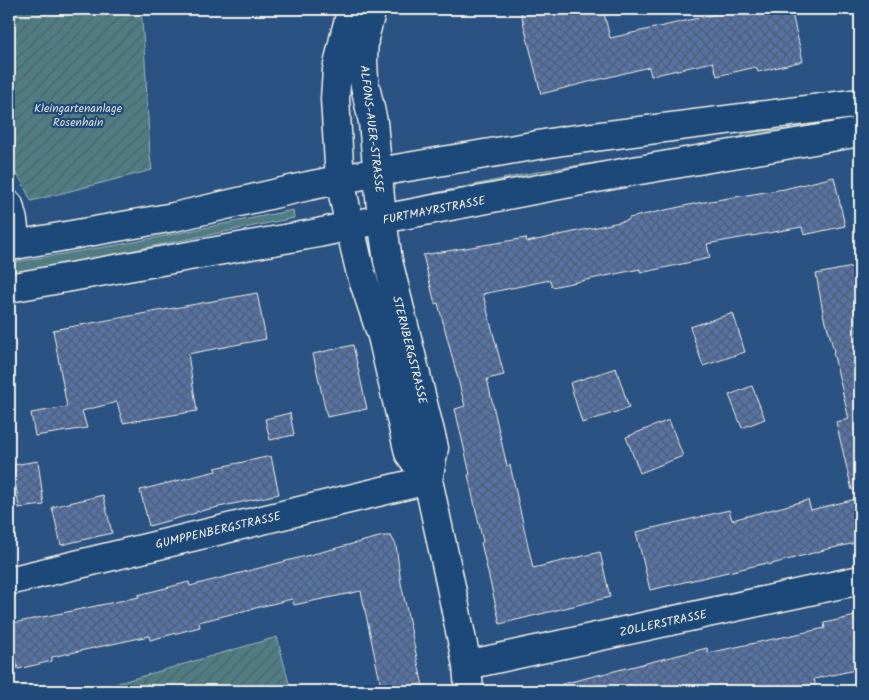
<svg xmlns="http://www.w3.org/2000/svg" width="869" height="700" font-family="Kalam,sans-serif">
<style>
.grass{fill:#517b83;stroke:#a2b6b6}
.garden{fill:url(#garden-furrows);stroke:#a2b6b6}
.building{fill:url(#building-cross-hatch);stroke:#f4f1e8}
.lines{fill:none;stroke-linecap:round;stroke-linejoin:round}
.street-casing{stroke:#f4f1e8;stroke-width:31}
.secondary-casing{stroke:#f4f1e8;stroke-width:31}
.street{stroke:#1f4a7a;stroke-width:28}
.secondary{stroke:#1f4a7a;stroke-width:28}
.labels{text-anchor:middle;stroke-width:4.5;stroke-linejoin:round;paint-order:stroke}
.park-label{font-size:12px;fill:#dcdfd9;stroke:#1f4a7a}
.street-label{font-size:12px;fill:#f4f1e8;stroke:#1f4a7a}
</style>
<defs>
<pattern id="garden-furrows" width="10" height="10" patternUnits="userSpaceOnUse" patternTransform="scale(1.25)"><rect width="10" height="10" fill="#517b83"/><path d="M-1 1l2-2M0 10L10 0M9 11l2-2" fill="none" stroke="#4d6468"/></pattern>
<pattern id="building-cross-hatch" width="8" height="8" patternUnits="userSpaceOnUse" patternTransform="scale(1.25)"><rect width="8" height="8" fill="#5673a4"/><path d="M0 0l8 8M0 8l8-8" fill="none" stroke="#505e75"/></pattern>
</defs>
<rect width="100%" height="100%" fill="#2a5282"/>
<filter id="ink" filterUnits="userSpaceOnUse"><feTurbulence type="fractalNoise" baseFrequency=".02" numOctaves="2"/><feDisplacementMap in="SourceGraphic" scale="10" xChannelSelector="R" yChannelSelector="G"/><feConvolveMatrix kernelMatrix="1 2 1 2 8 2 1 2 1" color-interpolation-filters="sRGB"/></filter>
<g filter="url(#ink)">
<!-- grass -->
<g class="grass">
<polygon points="832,125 737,144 736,138 755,132"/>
<polygon points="664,153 433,198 434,193 546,170"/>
<polygon points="293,210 294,218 134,250 89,261 9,276 9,263 134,242"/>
</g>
<!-- garden -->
<g class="garden">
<polygon points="9,9 141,9 145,60 150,156 152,170 31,201 21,180 9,165"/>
<polygon points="277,637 291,691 91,691"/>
</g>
<!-- building -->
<g class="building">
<polygon points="520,9 603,9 610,38 738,9 791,9 803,61 758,72 756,67 717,76 713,62 651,76 649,67 541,94"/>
<polygon points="834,177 845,226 804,235 802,227 707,244 710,258 640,273 640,269 552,287 550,280 483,294 504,375 487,379 507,466 510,465 533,568 600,552 610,597 500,624 481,543 483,542 468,475 470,474 455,409 465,406 438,303 435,304 423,255 526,238 527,242 629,220 629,218 698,203 784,189"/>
<polygon points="858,266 860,280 860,489 852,490 836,422 849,419 833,352 834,351 826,322 825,323 816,274"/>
<polygon points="257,293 266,339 188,354 197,411 123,423 117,402 82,411 87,428 35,436 31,413 67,407 53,330"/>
<polygon points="733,313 745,352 703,366 690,327"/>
<polygon points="353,345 367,409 327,417 313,354"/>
<polygon points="616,368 629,408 582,423 570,383"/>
<polygon points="752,386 765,419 742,428 729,395"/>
<polygon points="290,413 294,435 270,440 265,419"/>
<polygon points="669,420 683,456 640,473 626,437"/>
<polygon points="271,456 279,494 196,512 196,513 149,526 140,490 216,471 215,468"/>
<polygon points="38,461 44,505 19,508 13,465"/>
<polygon points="103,495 112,533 61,545 52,507"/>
<polygon points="860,498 860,542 828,549 768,565 767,563 650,590 636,532 729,510 732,520 808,500 811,510"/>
<polygon points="383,536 391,536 396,545 401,583 424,691 382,691 361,591 294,605 292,599 199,622 200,627 150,640 149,636 52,657 52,661 18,669 9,624 139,597 138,595 189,582 190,586"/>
<polygon points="860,615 860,669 814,679 817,691 563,691 562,684 707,648 708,653 825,628 824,623"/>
</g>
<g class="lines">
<!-- street casing -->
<g class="street-casing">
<g id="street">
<polyline points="352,9 345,34 337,70 335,99 340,180 350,227 360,270 382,336 409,453 428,480"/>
<polyline points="372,9 364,38 363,59 364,81 373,122 382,219 388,261 434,448 428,480 450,582 467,665 469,691"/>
<polyline points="9,205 13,221 16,245"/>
<polyline points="9,581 428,480"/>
<polyline points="467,665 860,580"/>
</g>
</g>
<!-- secondary casing -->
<g class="secondary-casing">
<g id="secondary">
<polyline points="9,246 174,217 308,186 378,172 562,141 860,103"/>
<polyline points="9,288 318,233 382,219 628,172 860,132"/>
</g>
</g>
<!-- street -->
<use href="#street" class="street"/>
<!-- secondary -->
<use href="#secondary" class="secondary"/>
</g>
</g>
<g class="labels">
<!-- park labels -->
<g class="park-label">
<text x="78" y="112">Kleingartenanlage<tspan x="78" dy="14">Rosenhain</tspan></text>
</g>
<!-- street labels -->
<g class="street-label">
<text transform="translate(372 129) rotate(83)" y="4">ALFONS-AUER-STRASSE</text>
<text transform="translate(434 210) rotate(-11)" y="4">FURTMAYRSTRASSE</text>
<text transform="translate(410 350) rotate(76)" y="4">STERNBERGSTRASSE</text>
<text transform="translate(218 530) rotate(-13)" y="4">GUMPPENBERGSTRASSE</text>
<text transform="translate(663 623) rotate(-12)" y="4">ZOLLERSTRASSE</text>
</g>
</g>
<!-- margin -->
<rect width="869" height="700" fill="none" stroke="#1f4a7a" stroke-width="30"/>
<rect x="15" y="15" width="839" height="670" fill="none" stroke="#f4f1e8" stroke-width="2" filter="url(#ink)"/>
</svg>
